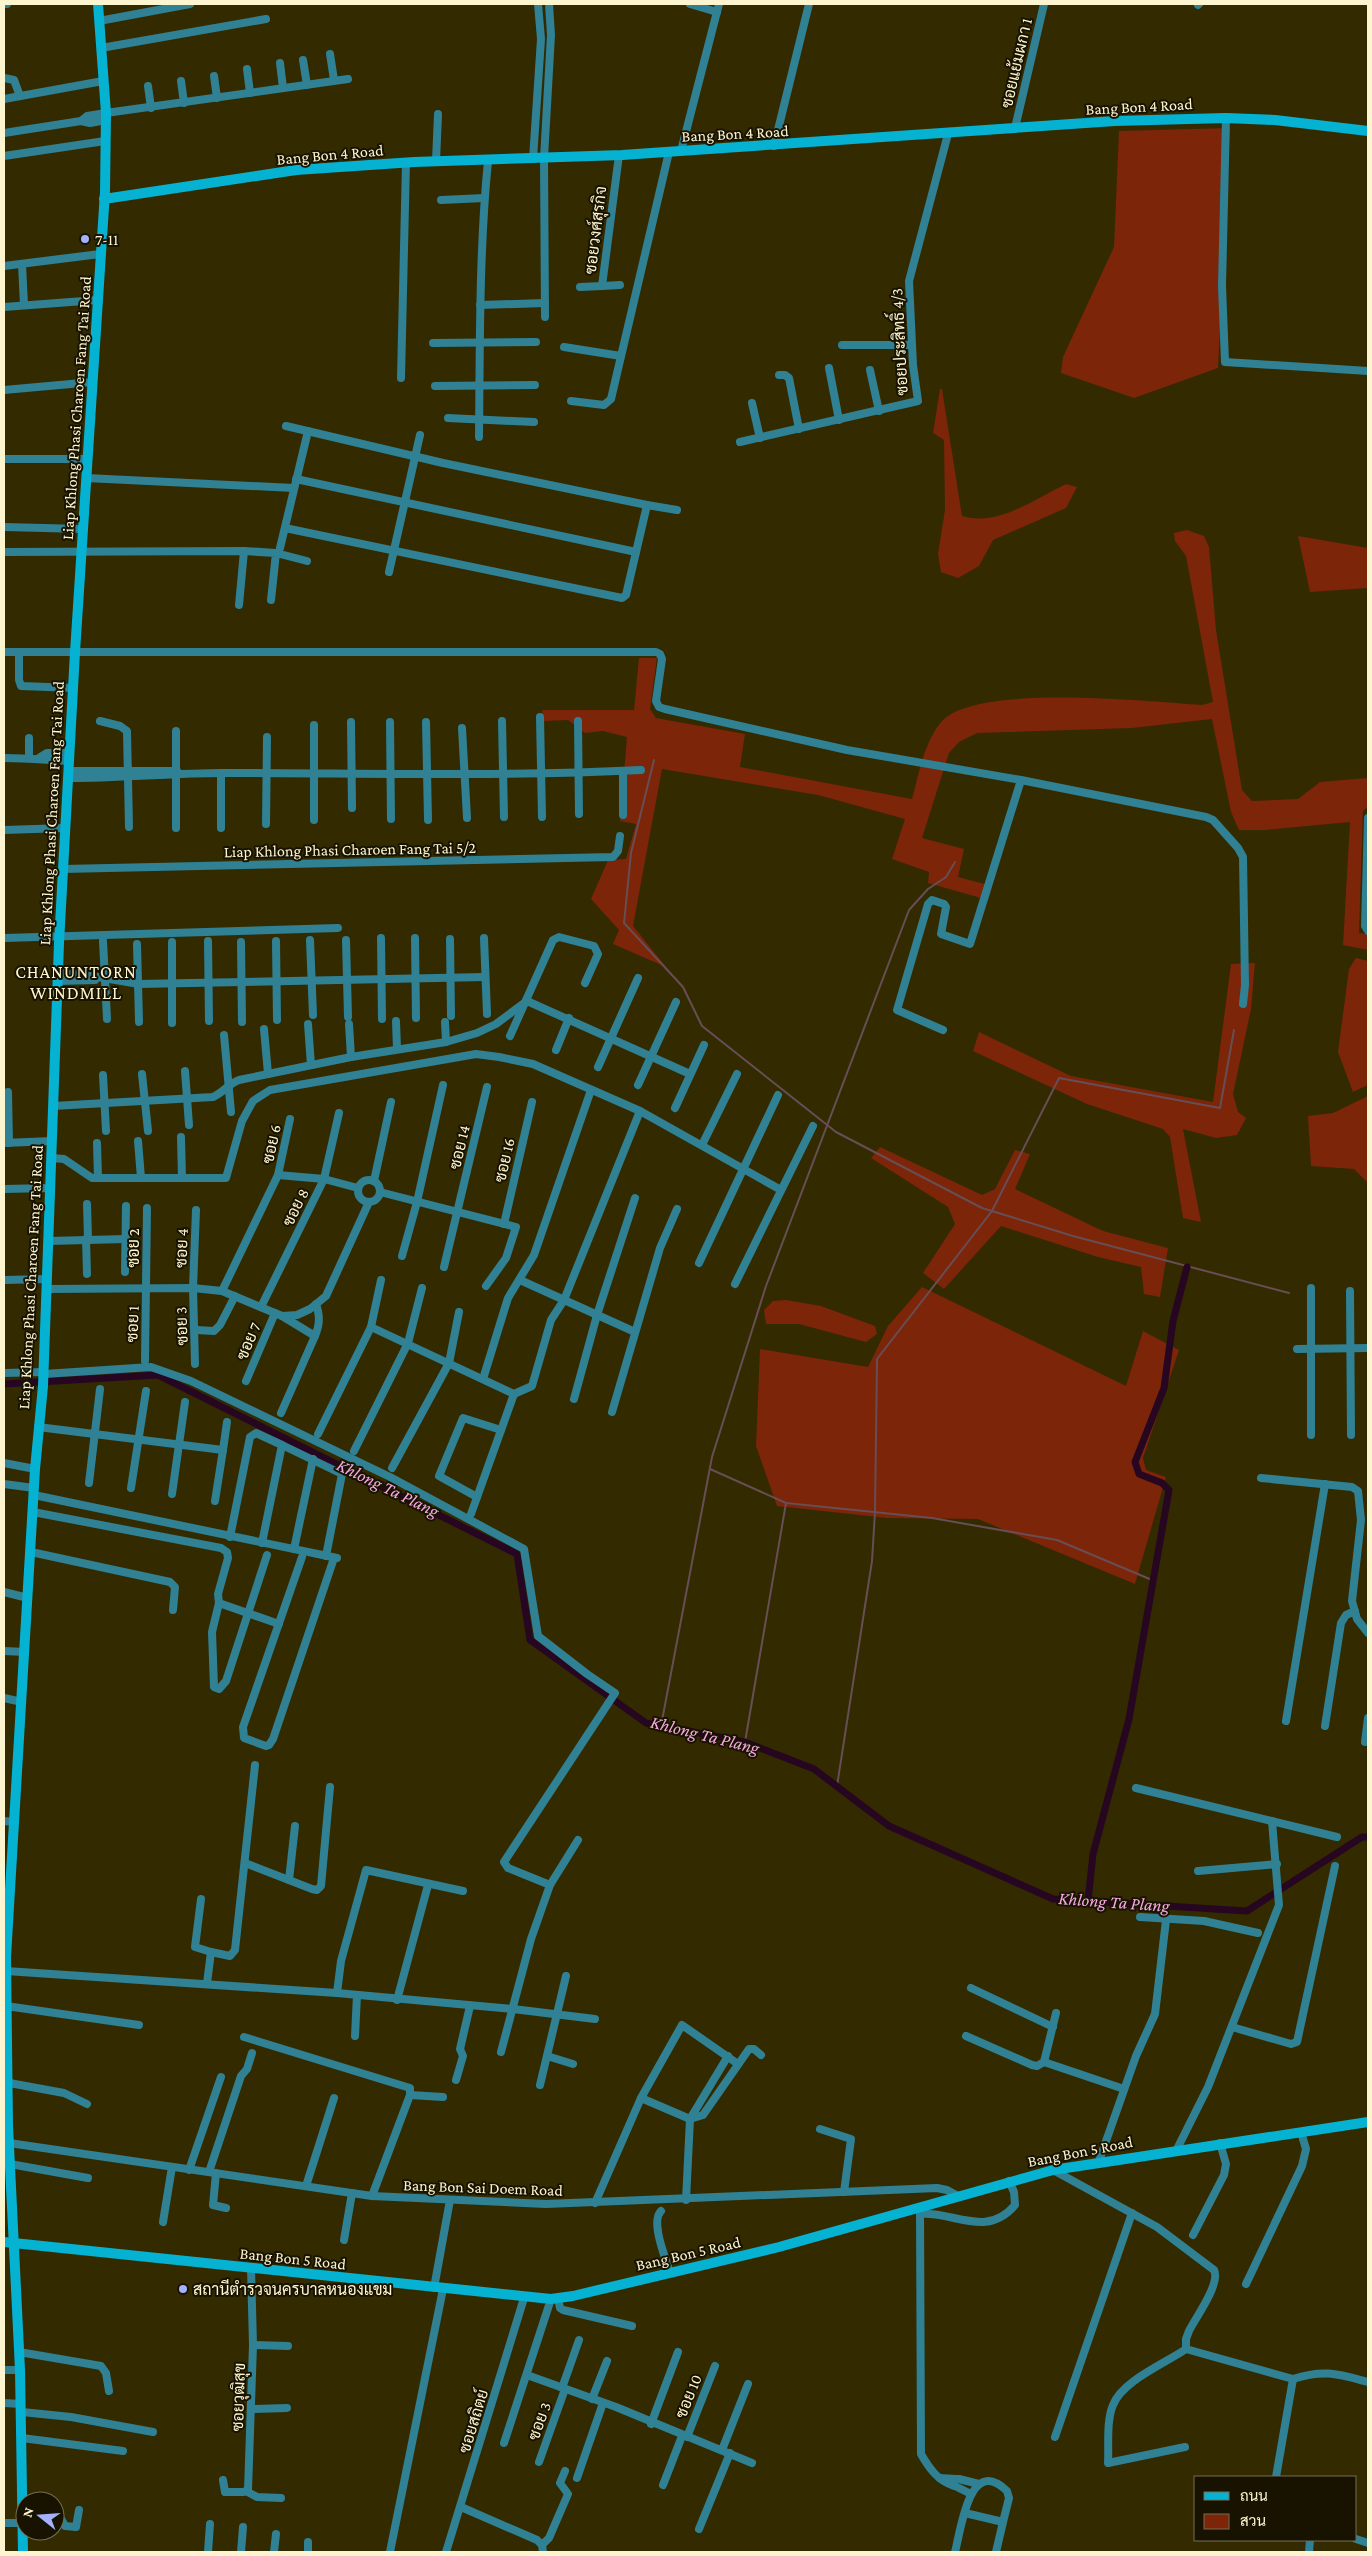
<svg xmlns="http://www.w3.org/2000/svg" width="1372" height="2556" font-family="'Crimson Pro',Sarabun,serif">
<style>
.green{fill:#7c2509}
.lines{fill:none;stroke-linecap:round;stroke-linejoin:round}
.stream{stroke:#674e55;stroke-width:2}
.canal{stroke:#270621;stroke-width:7}
.street{stroke:#308194;stroke-width:8}
.secondary{stroke:#06b2d1;stroke-width:10}
.poi-dot{fill:#a5b1fc;stroke:#181300;stroke-width:2}
.labels{text-anchor:middle;stroke-width:4;stroke-linejoin:round;paint-order:stroke}
.street-label{font-size:16px;fill:#fdf5cf;stroke:#181300}
.poi-label{font-size:16px;fill:#fdf5cf;stroke:#181300;text-anchor:start}
.neighbourhood-label{font-size:18px;letter-spacing:1px;fill:#fdf5cf;stroke:#181300}
.water-label{font-size:18px;font-style:italic;fill:#f8a9e4;stroke:#181300}
</style>
<rect width="100%" height="100%" fill="#332a00"/>
<!-- green -->
<g class="green">
<polygon points="1230,128 1218,368 1134,398 1061,373 1063,357 1114,247 1119,131"/>
<path d="M940,389H942L962,516C997,527 1035,499 1066,484L1077,487L1066,508L993,540L979,566L958,578L941,572L938,554L945,510L944,440L933,433Z"/>
<path d="M1187,530L1204,536L1209,547L1216,630L1242,790L1252,801L1298,799L1320,782L1368,778V807L1363,811L1359,933L1368,934V950L1343,945L1350,822L1265,830H1239L1231,812L1212,719L1132,728L977,733L959,742L949,753L922,838L964,849L958,877L992,886L988,900L928,883L929,872L892,859L905,819L818,795L662,769L633,926L666,967L613,944L619,930L591,899L608,860L626,859L636,824L620,821L627,737L603,731L585,733L568,720L544,721L542,710H634L639,658H657L650,709L656,718L745,734L740,767L912,799C919,773 924,742 942,721C978,683 1149,702 1202,705L1213,702L1186,556L1175,541L1174,533Z"/>
<polygon points="1298,536 1368,548 1368,588 1310,592"/>
<polygon points="1356,958 1368,961 1368,1082 1366,1086 1353,1092 1338,1052 1349,969"/>
<polygon points="1255,963 1251,1009 1233,1094 1238,1112 1246,1118 1237,1135 1216,1138 1183,1129 1201,1222 1183,1218 1170,1137 1163,1129 1087,1104 973,1051 979,1032 1071,1076 1213,1102 1231,964"/>
<polygon points="1368,1096 1368,1183 1354,1169 1311,1166 1308,1116 1333,1113"/>
<polygon points="880,1147 982,1195 995,1189 1015,1150 1030,1154 1015,1189 1103,1231 1168,1248 1160,1297 1144,1294 1141,1267 1098,1257 1001,1226 944,1289 923,1273 955,1224 948,1207 871,1158"/>
<polygon points="922,1287 1126,1386 1143,1331 1179,1350 1143,1458 1146,1470 1166,1477 1135,1584 978,1519 887,1518 777,1506 756,1446 760,1349 868,1367 888,1326"/>
<polygon points="786,1300 821,1306 875,1326 877,1334 866,1342 799,1324 766,1324 764,1310 773,1301"/>
</g>
<g class="lines">
<!-- stream -->
<g class="stream">
<polyline points="654,760 631,853 624,923 683,987 702,1026 836,1132 982,1208 1073,1236 1289,1293"/>
<polyline points="710,1469 786,1503 932,1518 1057,1540 1152,1580"/>
<polyline points="661,1726 712,1457 766,1286 909,910 928,889 946,877 955,862"/>
<polyline points="745,1742 786,1503"/>
<polyline points="837,1786 872,1561 875,1512 877,1359 992,1211 1059,1078 1220,1108 1234,1030"/>
</g>
<!-- canal -->
<g class="canal">
<polyline points="4,1384 158,1375 517,1554 530,1640 646,1723 745,1742 814,1769 889,1826 1053,1899 1247,1911 1362,1837 1368,1837"/>
<polyline points="1088,1901 1093,1854 1129,1719 1169,1490 1162,1483 1139,1474 1135,1462 1164,1388 1173,1321 1187,1267"/>
</g>
<!-- street -->
<g class="street">
<polyline points="4,4 7,4"/>
<polyline points="690,4 717,12"/>
<polyline points="1198,5 1199,4"/>
<polyline points="99,21 190,4"/>
<polyline points="101,48 266,19"/>
<polyline points="330,54 334,80"/>
<polyline points="303,60 307,85"/>
<polyline points="280,63 283,88"/>
<polyline points="247,69 250,93"/>
<polyline points="214,76 217,98"/>
<polyline points="4,78 14,80 20,96"/>
<polyline points="181,81 184,103"/>
<polyline points="148,86 151,108"/>
<polyline points="4,99 103,81"/>
<polyline points="1226,118 1222,286 1225,362 1368,371"/>
<polyline points="81,121 87,116 106,113 348,79"/>
<polyline points="1015,128 1044,4"/>
<polyline points="4,133 81,121 90,123 106,120"/>
<polyline points="774,146 809,4"/>
<polyline points="681,151 719,4"/>
<polyline points="4,156 105,141"/>
<polyline points="533,159 541,39 538,4"/>
<polyline points="436,161 438,114"/>
<polyline points="441,200 484,198"/>
<polyline points="22,264 24,305"/>
<polyline points="4,266 100,254"/>
<polyline points="602,286 620,285"/>
<polyline points="580,287 602,286 619,155"/>
<polyline points="480,305 545,303"/>
<polyline points="4,307 97,300"/>
<polyline points="545,317 544,158 551,35 549,4"/>
<polyline points="433,343 536,342"/>
<polyline points="842,345 911,345"/>
<polyline points="564,347 621,356"/>
<polyline points="829,368 839,420"/>
<polyline points="870,370 879,411"/>
<polyline points="779,375 785,375 789,378 799,429"/>
<polyline points="401,378 406,162"/>
<polyline points="435,386 535,385"/>
<polyline points="4,390 93,382"/>
<polyline points="571,401 604,405 611,399 669,152"/>
<polyline points="752,403 760,438"/>
<polyline points="448,418 534,422"/>
<polyline points="286,426 443,463 647,505"/>
<path d="M479,437C480,345 479,252 488,161"/>
<polyline points="740,442 918,401 913,365 909,281 948,134"/>
<polyline points="4,459 88,459"/>
<polyline points="86,478 294,488"/>
<polyline points="296,479 636,552"/>
<polyline points="4,527 83,529"/>
<polyline points="285,528 622,598 626,595 647,505 677,510"/>
<polyline points="280,548 308,431"/>
<polyline points="244,551 276,553 271,600"/>
<polyline points="4,552 244,551 239,605"/>
<polyline points="276,553 307,561"/>
<polyline points="389,572 420,435"/>
<polyline points="4,652 656,652 660,654 662,659 656,701 659,707 665,709 847,750 1021,780 1206,817 1213,820 1238,848 1243,857 1245,985 1243,1004"/>
<polyline points="19,652 19,680 21,686 74,688"/>
<polyline points="540,717 542,817"/>
<polyline points="100,721 120,726 127,731 129,827"/>
<polyline points="502,721 504,817"/>
<polyline points="578,721 579,814"/>
<polyline points="351,722 352,808"/>
<polyline points="390,722 391,819"/>
<polyline points="426,722 428,820"/>
<polyline points="314,725 314,820"/>
<polyline points="462,728 467,818"/>
<polyline points="176,731 176,828"/>
<polyline points="29,738 29,758"/>
<path d="M4,758C26,758 47,760 69,761"/>
<polyline points="39,758 47,753 69,753"/>
<polyline points="69,771 177,771"/>
<path d="M69,778C121,778 172,773 224,773C363,773 502,777 641,770"/>
<polyline points="623,815 623,771"/>
<polyline points="1368,818 1365,926 1368,931"/>
<polyline points="266,824 267,737"/>
<polyline points="221,828 221,773"/>
<polyline points="4,830 65,828"/>
<polyline points="63,869 613,857 618,851 620,836"/>
<polyline points="4,938 338,928"/>
<polyline points="381,938 382,1019"/>
<polyline points="415,938 416,1018"/>
<polyline points="484,938 487,1014"/>
<polyline points="450,939 451,1016"/>
<polyline points="310,940 313,1015"/>
<polyline points="346,940 348,1017"/>
<polyline points="103,941 107,1019"/>
<polyline points="208,941 209,1021"/>
<polyline points="276,941 277,1020"/>
<polyline points="172,942 172,1023"/>
<polyline points="241,942 242,1022"/>
<polyline points="137,944 139,1022"/>
<polyline points="58,973 92,976 139,984 485,977"/>
<polyline points="58,981 95,980"/>
<polyline points="396,1021 397,1049"/>
<polyline points="445,1022 446,1042"/>
<polyline points="308,1024 311,1065"/>
<polyline points="349,1024 351,1057"/>
<polyline points="264,1029 268,1074"/>
<polyline points="943,1030 897,1010 928,904 932,900 944,904 946,907 941,934 970,944 1021,780"/>
<polyline points="224,1035 231,1112"/>
<polyline points="510,1036 553,940 559,937 594,946 598,954 585,983"/>
<polyline points="556,1050 569,1018"/>
<polyline points="598,1067 638,978"/>
<polyline points="185,1071 189,1125"/>
<polyline points="142,1074 148,1131"/>
<polyline points="103,1075 106,1131"/>
<polyline points="638,1085 676,1002"/>
<polyline points="8,1092 9,1143"/>
<path d="M53,1106L213,1097C224,1092 228,1084 239,1080L351,1057L446,1042L477,1033L496,1024L527,1001L690,1074"/>
<polyline points="675,1108 704,1045"/>
<polyline points="181,1137 182,1178"/>
<polyline points="138,1141 141,1178"/>
<polyline points="4,1143 52,1141"/>
<polyline points="97,1143 98,1178"/>
<polyline points="702,1145 737,1074"/>
<polyline points="51,1158 64,1159 92,1178 226,1178 242,1121 253,1101 270,1090 476,1054 499,1057 533,1064 640,1111 781,1190"/>
<polyline points="278,1175 324,1179 358,1188"/>
<circle cx="369" cy="1191" r="11"/>
<polyline points="374,1181 391,1102"/>
<polyline points="4,1189 50,1188"/>
<polyline points="380,1192 516,1227 506,1258 486,1286"/>
<polyline points="87,1204 88,1239"/>
<polyline points="504,1224 532,1102"/>
<polyline points="86,1239 87,1274"/>
<polyline points="48,1241 126,1239"/>
<polyline points="402,1256 417,1202 443,1085"/>
<polyline points="699,1263 778,1095"/>
<polyline points="444,1267 487,1087"/>
<polyline points="125,1272 126,1206"/>
<polyline points="4,1280 47,1279"/>
<polyline points="520,1280 635,1332"/>
<polyline points="735,1284 813,1126"/>
<polyline points="46,1289 193,1288 222,1291 282,1316 297,1315 310,1309 326,1296 369,1202"/>
<polyline points="222,1291 278,1175 290,1119"/>
<polyline points="1350,1291 1351,1435"/>
<polyline points="261,1307 324,1179 339,1113"/>
<polyline points="371,1327 514,1394 532,1386 551,1320 564,1300 640,1111"/>
<polyline points="196,1330 214,1331 220,1325 235,1296"/>
<path d="M315,1336C320,1324 320,1316 316,1304"/>
<polyline points="1297,1349 1368,1348"/>
<polyline points="145,1361 147,1208"/>
<polyline points="195,1364 193,1288 196,1210"/>
<polyline points="4,1373 43,1372"/>
<polyline points="44,1374 151,1367 191,1381 390,1477 524,1549 538,1636 587,1674 615,1693 504,1862 508,1868 550,1885"/>
<polyline points="483,1379 508,1298 534,1255 591,1090"/>
<polyline points="246,1381 275,1313"/>
<polyline points="574,1399 597,1315 635,1198"/>
<polyline points="612,1412 660,1248 677,1209"/>
<polyline points="281,1413 315,1336 282,1316"/>
<polyline points="38,1427 223,1450 215,1501"/>
<polyline points="318,1434 371,1327 381,1280"/>
<polyline points="1311,1435 1311,1288"/>
<polyline points="223,1450 227,1422"/>
<polyline points="354,1451 408,1343 422,1288"/>
<polyline points="4,1463 35,1469"/>
<polyline points="392,1468 449,1363 459,1312"/>
<polyline points="1261,1478 1352,1487 1358,1491 1361,1520 1352,1601 1357,1619 1368,1633"/>
<polyline points="89,1483 100,1389"/>
<polyline points="4,1484 34,1488"/>
<polyline points="131,1488 146,1391"/>
<polyline points="172,1494 185,1402"/>
<polyline points="34,1495 337,1558"/>
<polyline points="477,1497 439,1476 463,1418 501,1430"/>
<polyline points="33,1512 221,1548 227,1552 228,1558 218,1594 219,1603 279,1624"/>
<polyline points="471,1514 514,1394"/>
<polyline points="230,1537 250,1437 256,1433 282,1445"/>
<polyline points="262,1543 282,1445 342,1474 326,1556"/>
<polyline points="294,1549 313,1459"/>
<polyline points="31,1552 170,1582 175,1587 173,1610"/>
<polyline points="302,1557 243,1727 244,1738 266,1746 269,1745 273,1739 334,1558"/>
<polyline points="4,1592 28,1598"/>
<polyline points="219,1603 212,1632 214,1687 219,1689 226,1681 267,1555"/>
<polyline points="4,1651 25,1652"/>
<polyline points="4,1698 22,1702"/>
<polyline points="1286,1721 1325,1484"/>
<polyline points="1325,1726 1341,1623 1346,1615 1355,1611"/>
<polyline points="1365,1742 1368,1718"/>
<polyline points="1136,1788 1337,1837"/>
<polyline points="4,1821 14,1822"/>
<polyline points="245,1863 312,1889 317,1890 321,1886 330,1787"/>
<polyline points="1198,1871 1277,1864"/>
<polyline points="289,1880 295,1826"/>
<polyline points="201,1899 195,1947 211,1952"/>
<polyline points="1140,1917 1204,1921 1258,1933"/>
<polyline points="6,1971 337,1993 513,2009 595,2019"/>
<polyline points="207,1983 211,1952 230,1956 235,1950 255,1765"/>
<polyline points="971,1988 1053,2027"/>
<polyline points="337,1993 341,1961 366,1870 463,1891"/>
<polyline points="397,2000 428,1885"/>
<polyline points="6,2006 139,2025"/>
<polyline points="1232,2027 1291,2044 1297,2042 1335,1866"/>
<polyline points="355,2036 357,1995"/>
<polyline points="966,2036 1032,2065 1037,2066 1044,2062 1124,2089"/>
<polyline points="244,2037 410,2088 410,2095 372,2196"/>
<polyline points="501,2052 531,1939 550,1885 578,1840"/>
<polyline points="547,2056 573,2064"/>
<polyline points="1044,2062 1056,2013"/>
<polyline points="456,2080 463,2056 460,2049 470,2006"/>
<polyline points="4,2082 64,2093 87,2104"/>
<polyline points="540,2085 566,1976"/>
<polyline points="410,2095 443,2097"/>
<polyline points="641,2098 690,2119 703,2115 749,2049 754,2049 761,2055"/>
<polyline points="820,2129 851,2139 844,2192"/>
<polyline points="9,2143 372,2196 546,2204 937,2188 947,2190 958,2196"/>
<polyline points="1177,2149 1208,2087 1279,1905 1272,1821"/>
<polyline points="1099,2161 1136,2056 1155,2014 1166,1920"/>
<polyline points="10,2164 88,2178"/>
<polyline points="189,2170 221,2077"/>
<path d="M1053,2170L1157,2227L1214,2270C1221,2283 1196,2317 1189,2331L1186,2339V2349"/>
<polyline points="209,2172 241,2076 247,2069 252,2053"/>
<polyline points="216,2173 213,2205 226,2208"/>
<polyline points="306,2186 334,2098"/>
<polyline points="686,2200 690,2119 728,2056"/>
<polyline points="595,2203 641,2098 682,2025 738,2064"/>
<path d="M920,2207L921,2454C929,2468 938,2481 954,2486"/>
<path d="M661,2211C650,2222 666,2259 670,2273"/>
<path d="M920,2214C954,2211 986,2239 1015,2205L1014,2192L1009,2181"/>
<polyline points="163,2222 172,2167"/>
<polyline points="1193,2235 1224,2175 1226,2164 1220,2143"/>
<polyline points="344,2240 352,2193"/>
<polyline points="1246,2284 1302,2166 1306,2149 1301,2132"/>
<polyline points="434,2288 450,2200"/>
<polyline points="558,2298 560,2308 563,2310 632,2326"/>
<polyline points="253,2345 288,2346"/>
<path d="M1186,2349L1293,2379C1324,2369 1338,2374 1368,2382"/>
<polyline points="19,2352 101,2366 106,2373 109,2391"/>
<polyline points="4,2370 20,2370"/>
<polyline points="527,2375 616,2407 752,2463"/>
<polyline points="562,2388 579,2340"/>
<polyline points="592,2399 607,2361"/>
<polyline points="4,2403 21,2404"/>
<polyline points="251,2409 287,2408"/>
<polyline points="22,2412 71,2417 153,2432"/>
<polyline points="651,2424 678,2352"/>
<polyline points="687,2437 715,2366"/>
<polyline points="1055,2437 1132,2213"/>
<polyline points="22,2438 123,2451"/>
<polyline points="504,2443 551,2299"/>
<path d="M1185,2447L1108,2463C1109,2446 1106,2422 1113,2405C1122,2381 1164,2364 1186,2349"/>
<polyline points="722,2450 748,2384"/>
<polyline points="539,2462 565,2389"/>
<polyline points="1276,2477 1293,2379"/>
<polyline points="577,2478 603,2403"/>
<polyline points="940,2478 956,2479"/>
<polyline points="959,2479 979,2484"/>
<polyline points="223,2480 225,2492 244,2492 248,2490 253,2345 251,2268"/>
<polyline points="663,2485 682,2436"/>
<polyline points="957,2487 971,2494"/>
<polyline points="246,2491 257,2497 281,2498"/>
<polyline points="461,2507 537,2540 542,2545 543,2552"/>
<polyline points="965,2513 1003,2522 996,2552"/>
<polyline points="55,2515 60,2517 65,2526 76,2527 79,2510"/>
<polyline points="4,2523 23,2523"/>
<polyline points="699,2529 730,2453"/>
<polyline points="1356,2539 1368,2543"/>
<polyline points="542,2545 549,2538 568,2494 560,2483 565,2471"/>
<polyline points="208,2552 210,2524"/>
<polyline points="241,2552 243,2527"/>
<polyline points="274,2552 276,2534"/>
<polyline points="308,2552 308,2542"/>
<polyline points="390,2552 443,2289"/>
<polyline points="446,2552 524,2298"/>
<path d="M955,2552C961,2530 969,2454 1007,2491L1009,2498L1003,2522"/>
<polyline points="1309,2552 1310,2540"/>
</g>
<!-- secondary -->
<g class="secondary">
<polyline points="104,199 296,170 414,162 622,155 1115,121 1226,118 1275,120 1368,131"/>
<polyline points="4,2242 551,2299 573,2296 779,2247 1053,2170 1368,2122"/>
<polyline points="23,2552 20,2370 8,2126 6,1957 35,1469 43,1386 59,943 75,652 105,192 106,113 98,4"/>
</g>
</g>
<!-- markers -->
<g class="poi-dot">
<circle cx="85" cy="239" r="5"/>
<circle cx="183" cy="2289" r="5"/>
</g>
<g class="labels">
<!-- street labels -->
<g class="street-label">
<text transform="translate(1016 63) rotate(-77)" y="6">ซอยแย้มผกา 1</text>
<text transform="translate(1139 106) rotate(-3)" y="6">Bang Bon 4 Road</text>
<text transform="translate(735 133) rotate(-3)" y="6">Bang Bon 4 Road</text>
<text transform="translate(330 154) rotate(-5)" y="6">Bang Bon 4 Road</text>
<text transform="translate(595 230) rotate(-83)" y="6">ซอยวงศ์สุรกิจ</text>
<text transform="translate(899 342) rotate(-93)" y="6">ซอยประสิทธิ์ 4/3</text>
<text transform="translate(76 408) rotate(-86)" y="6">Liap Khlong Phasi Charoen Fang Tai Road</text>
<text transform="translate(51 813) rotate(-87)" y="6">Liap Khlong Phasi Charoen Fang Tai Road</text>
<text transform="translate(350 849) rotate(-1)" y="6">Liap Khlong Phasi Charoen Fang Tai 5/2</text>
<text transform="translate(271 1144) rotate(-78)" y="6">ซอย 6</text>
<text transform="translate(459 1147) rotate(-77)" y="6">ซอย 14</text>
<text transform="translate(504 1160) rotate(-77)" y="6">ซอย 16</text>
<text transform="translate(295 1207) rotate(-64)" y="6">ซอย 8</text>
<text transform="translate(133 1248) rotate(-90)" y="6">ซอย 2</text>
<text transform="translate(181 1248) rotate(-88)" y="6">ซอย 4</text>
<text transform="translate(30 1277) rotate(-87)" y="6">Liap Khlong Phasi Charoen Fang Tai Road</text>
<text transform="translate(132 1324) rotate(-88)" y="6">ซอย 1</text>
<text transform="translate(181 1326) rotate(-92)" y="6">ซอย 3</text>
<text transform="translate(248 1341) rotate(-67)" y="6">ซอย 7</text>
<text transform="translate(1080 2151) rotate(-11)" y="6">Bang Bon 5 Road</text>
<text transform="translate(483 2187) rotate(2)" y="6">Bang Bon Sai Doem Road</text>
<text transform="translate(688 2253) rotate(-13)" y="6">Bang Bon 5 Road</text>
<text transform="translate(293 2258) rotate(6)" y="6">Bang Bon 5 Road</text>
<text transform="translate(688 2396) rotate(-68)" y="6">ซอย 10</text>
<text transform="translate(238 2397) rotate(-88)" y="6">ซอยวุฒิสุข</text>
<text transform="translate(473 2421) rotate(-73)" y="6">ซอยสถิตย์</text>
<text transform="translate(539 2421) rotate(-70)" y="6">ซอย 3</text>
</g>
<!-- poi labels -->
<g class="poi-label">
<text x="95" y="245">7-11</text>
<text x="193" y="2295">สถานีตำรวจนครบาลหนองแขม</text>
</g>
<!-- neighbourhood labels -->
<g class="neighbourhood-label">
<text x="76" y="978">CHANUNTORN<tspan x="76" dy="21">WINDMILL</tspan></text>
</g>
<!-- water labels -->
<g class="water-label">
<text transform="translate(388 1488) rotate(26)" y="6">Khlong Ta Plang</text>
<text transform="translate(705 1735) rotate(14)" y="6">Khlong Ta Plang</text>
<text transform="translate(1114 1902) rotate(4)" y="6">Khlong Ta Plang</text>
</g>
</g>
<!-- border -->
<rect width="1372" height="2556" fill="none" stroke="#fdf5cf" stroke-width="10"/>
<!-- legend -->
<rect x="1194" y="2476" width="162" height="65" fill="#181300" stroke="#746d53"/>
<rect x="1204" y="2492" width="25" height="8" fill="#06b2d1" stroke="#746d53"/>
<text x="1240" y="2501" font-size="15" fill="#fdf5cf">ถนน</text>
<rect x="1204" y="2514" width="25" height="15" fill="#7c2509" stroke="#746d53"/>
<text x="1240" y="2526" font-size="15" fill="#fdf5cf">สวน</text>
<!-- north arrow -->
<g transform="translate(40 2516) rotate(287)"><circle r="24" fill="#181300" stroke="#746d53"/>
<path d="M0-4L9 19L0 12L-9 19Z" fill="#a5b1fc"/>
<text y="-8" font-size="14" font-weight="bold" text-anchor="middle" fill="#fdf5cf">N</text>
</g>
</svg>
